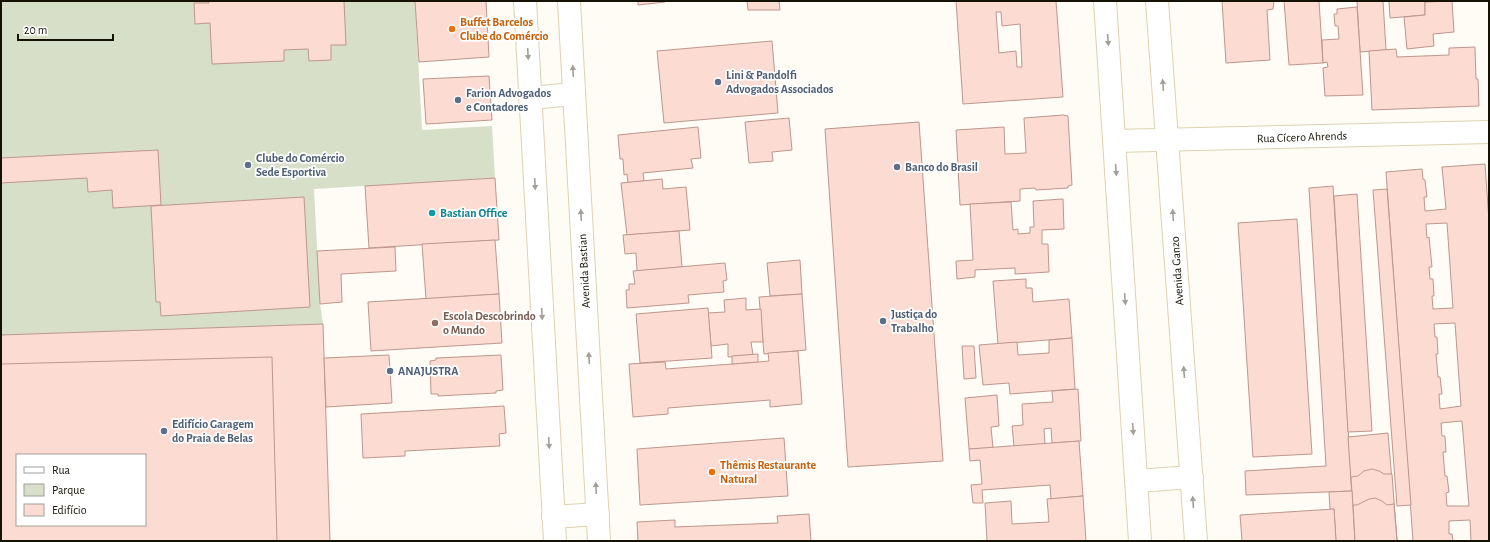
<svg xmlns="http://www.w3.org/2000/svg" width="1490" height="542" font-family="'Alegreya Sans',sans-serif">
<style>
.green{fill:#d8dfc9}
.building{fill:#fbdbd2;stroke:#bd978e;fill-rule:evenodd}
.lines{fill:none;stroke-linecap:round;stroke-linejoin:round}
.minor-casing{stroke:#ddd2af;stroke-width:24}
.minor{stroke:#fff;stroke-width:22}
.oneway{fill:#a1a09b}
.food-dot{fill:#e8710a;stroke:#fff;stroke-width:1.5}
.service-dot{fill:#5c6f8a;stroke:#fff;stroke-width:1.5}
.culture-dot{fill:#0f9aa8;stroke:#fff;stroke-width:1.5}
.education-dot{fill:#8d6e63;stroke:#fff;stroke-width:1.5}
.labels{text-anchor:middle;stroke-width:3.5;stroke-linejoin:round;paint-order:stroke}
.food-label{font-size:12px;font-weight:bold;fill:#c56008;stroke:#fff;text-anchor:start}
.service-label{font-size:12px;font-weight:bold;fill:#4e5e75;stroke:#fff;text-anchor:start}
.street-label{font-size:12px;fill:#151105;stroke:#fff}
.culture-label{font-size:12px;font-weight:bold;fill:#0d838f;stroke:#fff;text-anchor:start}
.education-label{font-size:12px;font-weight:bold;fill:#785e54;stroke:#fff;text-anchor:start}
</style>
<rect width="100%" height="100%" fill="#fefcf5"/>
<!-- green -->
<polygon class="green" points="1,1 415,1 422,130 492,126 495,178 314,189 320,304 323,324 1,335"/>
<!-- building -->
<g class="building">
<polygon points="208,1 344,1 346,45 331,45 331,60 309,61 308,49 284,50 284,61 212,64 210,23 195,24 194,3 209,3"/>
<polygon points="415,1 486,1 489,57 419,62"/>
<polygon points="638,1 665,1 665,2 638,5"/>
<polygon points="747,1 779,1 780,10 748,10"/>
<path d="M956,1H1056L1063,97L963,104ZM996,12H1001L1002,26L1020,24L1022,67H1017L1016,51L999,53Z"/>
<polygon points="1222,1 1274,1 1273,9 1267,10 1270,60 1226,63"/>
<polygon points="1284,1 1319,1 1323,63 1289,65"/>
<polygon points="1357,1 1383,1 1386,50 1360,52"/>
<polygon points="1389,1 1425,1 1425,15 1390,18"/>
<polygon points="1452,1 1454,32 1433,34 1434,46 1407,49 1404,17 1425,15 1425,2"/>
<polygon points="1357,7 1363,95 1325,96 1323,68 1328,67 1327,62 1323,63 1322,40 1339,39 1338,26 1335,26 1334,14 1337,14 1337,9"/>
<polygon points="772,41 778,113 664,123 657,51"/>
<polygon points="1475,47 1476,79 1478,79 1479,106 1372,110 1369,51 1396,49 1397,57 1449,55 1449,48"/>
<polygon points="489,76 492,120 426,124 423,79"/>
<polygon points="1063,115 1068,116 1072,185 1068,186 1068,188 1036,190 1035,188 1020,189 1020,201 960,205 956,130 1004,127 1005,154 1026,153 1024,118"/>
<polygon points="789,118 792,150 772,152 773,161 749,163 745,122"/>
<polygon points="919,122 943,461 848,467 825,129"/>
<polygon points="698,127 701,158 691,159 693,168 643,173 644,181 628,183 627,174 624,175 623,159 620,159 618,135"/>
<polygon points="158,150 161,205 113,208 112,190 88,192 87,178 1,183 1,158"/>
<path d="M1485,164L1489,221V541H1471L1470,520L1449,521V534H1452L1453,541H1413L1386,172L1422,169L1423,179L1425,180L1427,197H1424L1425,211L1446,209L1442,167ZM1447,223L1453,308L1433,309L1432,296H1434L1433,279H1430L1429,267H1432L1429,237L1427,238L1426,224ZM1455,323L1461,406L1440,409L1439,394H1442L1440,377H1438L1436,354H1438L1437,337H1435L1434,324ZM1462,421L1469,506H1447L1446,493L1449,492L1447,476H1445L1443,452H1446L1445,436H1442L1441,423Z"/>
<polygon points="495,178 499,240 369,248 365,186"/>
<polygon points="662,179 663,189 686,187 690,230 627,235 621,183"/>
<polygon points="1333,186 1352,491 1246,495 1245,471 1326,466 1309,188"/>
<polygon points="1387,189 1411,505 1397,506 1373,190"/>
<polygon points="1357,194 1372,431 1348,432 1334,196"/>
<polygon points="304,197 310,307 161,316 160,302 156,302 151,206"/>
<polygon points="1063,199 1064,229 1042,230 1042,244 1048,244 1049,272 1015,274 1015,268 975,270 975,277 957,279 956,261 973,260 970,204 1011,202 1013,230 1018,229 1018,234 1030,233 1030,227 1034,227 1033,201"/>
<polygon points="1297,219 1312,454 1253,457 1238,223"/>
<polygon points="679,231 682,267 637,271 636,253 625,254 623,235"/>
<polygon points="495,240 499,294 426,299 422,244"/>
<polygon points="395,247 396,271 341,274 342,302 320,304 317,251"/>
<polygon points="800,260 802,294 770,296 767,263"/>
<polygon points="725,263 727,280 723,281 724,292 688,295 689,303 627,308 626,290 629,290 629,284 635,284 633,271"/>
<polygon points="1026,279 1026,288 1032,288 1033,302 1069,299 1072,338 998,344 993,281"/>
<polygon points="499,294 502,343 371,351 368,302"/>
<polygon points="802,294 806,350 764,354 759,297"/>
<polygon points="746,298 746,310 761,309 763,342 751,342 753,355 728,357 728,344 711,346 708,313 725,312 724,300"/>
<polygon points="708,308 712,358 640,363 636,314"/>
<path d="M323,324L330,541H1V335ZM17,455H145V525H17Z"/>
<polygon points="1072,338 1075,389 1010,394 1009,383 983,385 979,345 1017,342 1018,355 1049,353 1049,340"/>
<polygon points="962,346 974,346 976,378 964,379"/>
<polygon points="798,351 802,404 770,407 770,400 668,408 668,414 633,417 629,364 665,362 666,369 758,362 769,361 768,353"/>
<polygon points="758,354 758,362 732,364 732,356"/>
<polygon points="389,355 392,403 326,407 324,358"/>
<polygon points="501,355 503,390 496,391 496,393 438,396 438,394 431,394 430,361 436,360 436,358"/>
<path d="M272,357L277,541H1V364ZM17,455H145V525H17Z"/>
<polygon points="1078,389 1081,441 1052,443 1051,428 1044,429 1045,444 1014,446 1012,426 1023,425 1022,404 1053,402 1052,391"/>
<polygon points="997,395 999,426 991,427 993,448 969,449 965,398"/>
<polygon points="504,406 506,433 499,434 500,446 405,451 405,456 363,458 361,414"/>
<polygon points="1388,433 1397,541 1355,541 1348,437"/>
<polygon points="784,438 788,496 640,505 637,449"/>
<polygon points="1079,441 1083,496 1051,499 1050,485 982,490 983,503 973,503 971,485 982,484 980,460 970,461 969,449"/>
<polygon points="1372,469 1379,471 1384,474 1392,474 1397,541 1355,541 1351,477 1358,476 1364,471"/>
<polygon points="1352,491 1355,541 1336,541 1334,509 1330,509 1329,492"/>
<polygon points="1083,496 1086,541 987,541 985,503 1011,501 1012,524 1049,522 1047,499"/>
<polygon points="1375,498 1382,501 1387,505 1394,504 1397,541 1355,541 1353,505 1357,505 1369,499"/>
<polygon points="1334,509 1336,541 1242,541 1240,515"/>
<polygon points="809,514 811,541 638,541 637,522 675,520 675,527 778,523 777,516"/>
</g>
<g class="lines">
<!-- minor casing -->
<g class="minor-casing">
<g id="minor">
<polyline points="525,1 555,541"/>
<polyline points="569,1 599,541"/>
<polyline points="1105,1 1140,541"/>
<polyline points="1157,1 1196,541"/>
<polyline points="530,98 574,94"/>
<polyline points="1114,141 1489,132"/>
<polyline points="1136,481 1192,477"/>
<polyline points="553,517 598,514"/>
</g>
</g>
<!-- minor -->
<use href="#minor" class="minor"/>
</g>
<!-- one-way arrows -->
<defs><path id="oneway-solid" d="M-6-.8H1V-3.2L6.5 0L1 3.2V.8H-6Z"/></defs>
<g class="oneway">
<use href="#oneway-solid" transform="translate(1108 40) rotate(86)"/>
<use href="#oneway-solid" transform="translate(528 54) rotate(87)"/>
<use href="#oneway-solid" transform="translate(573 71) rotate(-93)"/>
<use href="#oneway-solid" transform="translate(1163 85) rotate(-94)"/>
<use href="#oneway-solid" transform="translate(1116 170) rotate(86)"/>
<use href="#oneway-solid" transform="translate(535 184) rotate(87)"/>
<use href="#oneway-solid" transform="translate(581 215) rotate(-93)"/>
<use href="#oneway-solid" transform="translate(1173 215) rotate(-94)"/>
<use href="#oneway-solid" transform="translate(1125 299) rotate(86)"/>
<use href="#oneway-solid" transform="translate(542 314) rotate(87)"/>
<use href="#oneway-solid" transform="translate(589 358) rotate(-93)"/>
<use href="#oneway-solid" transform="translate(1184 372) rotate(-94)"/>
<use href="#oneway-solid" transform="translate(1133 429) rotate(86)"/>
<use href="#oneway-solid" transform="translate(549 443) rotate(87)"/>
<use href="#oneway-solid" transform="translate(596 488) rotate(-93)"/>
<use href="#oneway-solid" transform="translate(1193 502) rotate(-94)"/>
</g>
<!-- markers -->
<g class="food-dot">
<circle cx="452" cy="29" r="4"/>
<circle cx="712" cy="472" r="4"/>
</g>
<g class="service-dot">
<circle cx="718" cy="82" r="4"/>
<circle cx="458" cy="100" r="4"/>
<circle cx="248" cy="165" r="4"/>
<circle cx="897" cy="167" r="4"/>
<circle cx="883" cy="321" r="4"/>
<circle cx="390" cy="371" r="4"/>
<circle cx="164" cy="431" r="4"/>
</g>
<circle class="culture-dot" cx="432" cy="213" r="4"/>
<circle class="education-dot" cx="435" cy="323" r="4"/>
<g class="labels">
<!-- food labels -->
<g class="food-label">
<text x="460" y="26">Buffet Barcelos<tspan x="460" dy="14">Clube do Comércio</tspan></text>
<text x="720" y="469">Thêmis Restaurante<tspan x="720" dy="14">Natural</tspan></text>
</g>
<!-- service labels -->
<g class="service-label">
<text x="726" y="79">Lini &amp; Pandolfi<tspan x="726" dy="14">Advogados Associados</tspan></text>
<text x="466" y="97">Farion Advogados<tspan x="466" dy="14">e Contadores</tspan></text>
<text x="256" y="162">Clube do Comércio<tspan x="256" dy="14">Sede Esportiva</tspan></text>
<text x="905" y="171">Banco do Brasil</text>
<text x="891" y="318">Justiça do<tspan x="891" dy="14">Trabalho</tspan></text>
<text x="398" y="375">ANAJUSTRA</text>
<text x="172" y="428">Edifício Garagem<tspan x="172" dy="14">do Praia de Belas</tspan></text>
</g>
<!-- street labels -->
<g class="street-label">
<text transform="translate(1302 137) rotate(-2)" y="4">Rua Cícero Ahrends</text>
<text transform="translate(584 271) rotate(-93)" y="4">Avenida Bastian</text>
<text transform="translate(1177 271) rotate(-94)" y="4">Avenida Ganzo</text>
</g>
<!-- culture labels -->
<g class="culture-label">
<text x="440" y="217">Bastian Office</text>
</g>
<!-- education labels -->
<g class="education-label">
<text x="443" y="320">Escola Descobrindo<tspan x="443" dy="14">o Mundo</tspan></text>
</g>
</g>
<!-- border -->
<rect width="1490" height="542" fill="none" stroke="#151105" stroke-width="4"/>
<!-- legend -->
<rect x="16" y="454" width="130" height="72" fill="#ffffff" stroke="#a1a09b"/>
<rect x="24" y="467" width="20" height="6" fill="#ffffff" stroke="#a1a09b"/>
<text x="52" y="474" font-size="12" fill="#151105">Rua</text>
<rect x="24" y="484" width="20" height="12" fill="#d8dfc9" stroke="#a1a09b"/>
<text x="52" y="494" font-size="12" fill="#151105">Parque</text>
<rect x="24" y="504" width="20" height="12" fill="#fbdbd2" stroke="#a1a09b"/>
<text x="52" y="514" font-size="12" fill="#151105">Edifício</text>
<!-- scale -->
<path d="M18 34v6h95v-6" fill="none" stroke="#151105" stroke-width="2"/>
<text x="24" y="34" font-size="12" fill="#151105" stroke="#ffffff" stroke-width="3" paint-order="stroke">20 m</text>
</svg>
